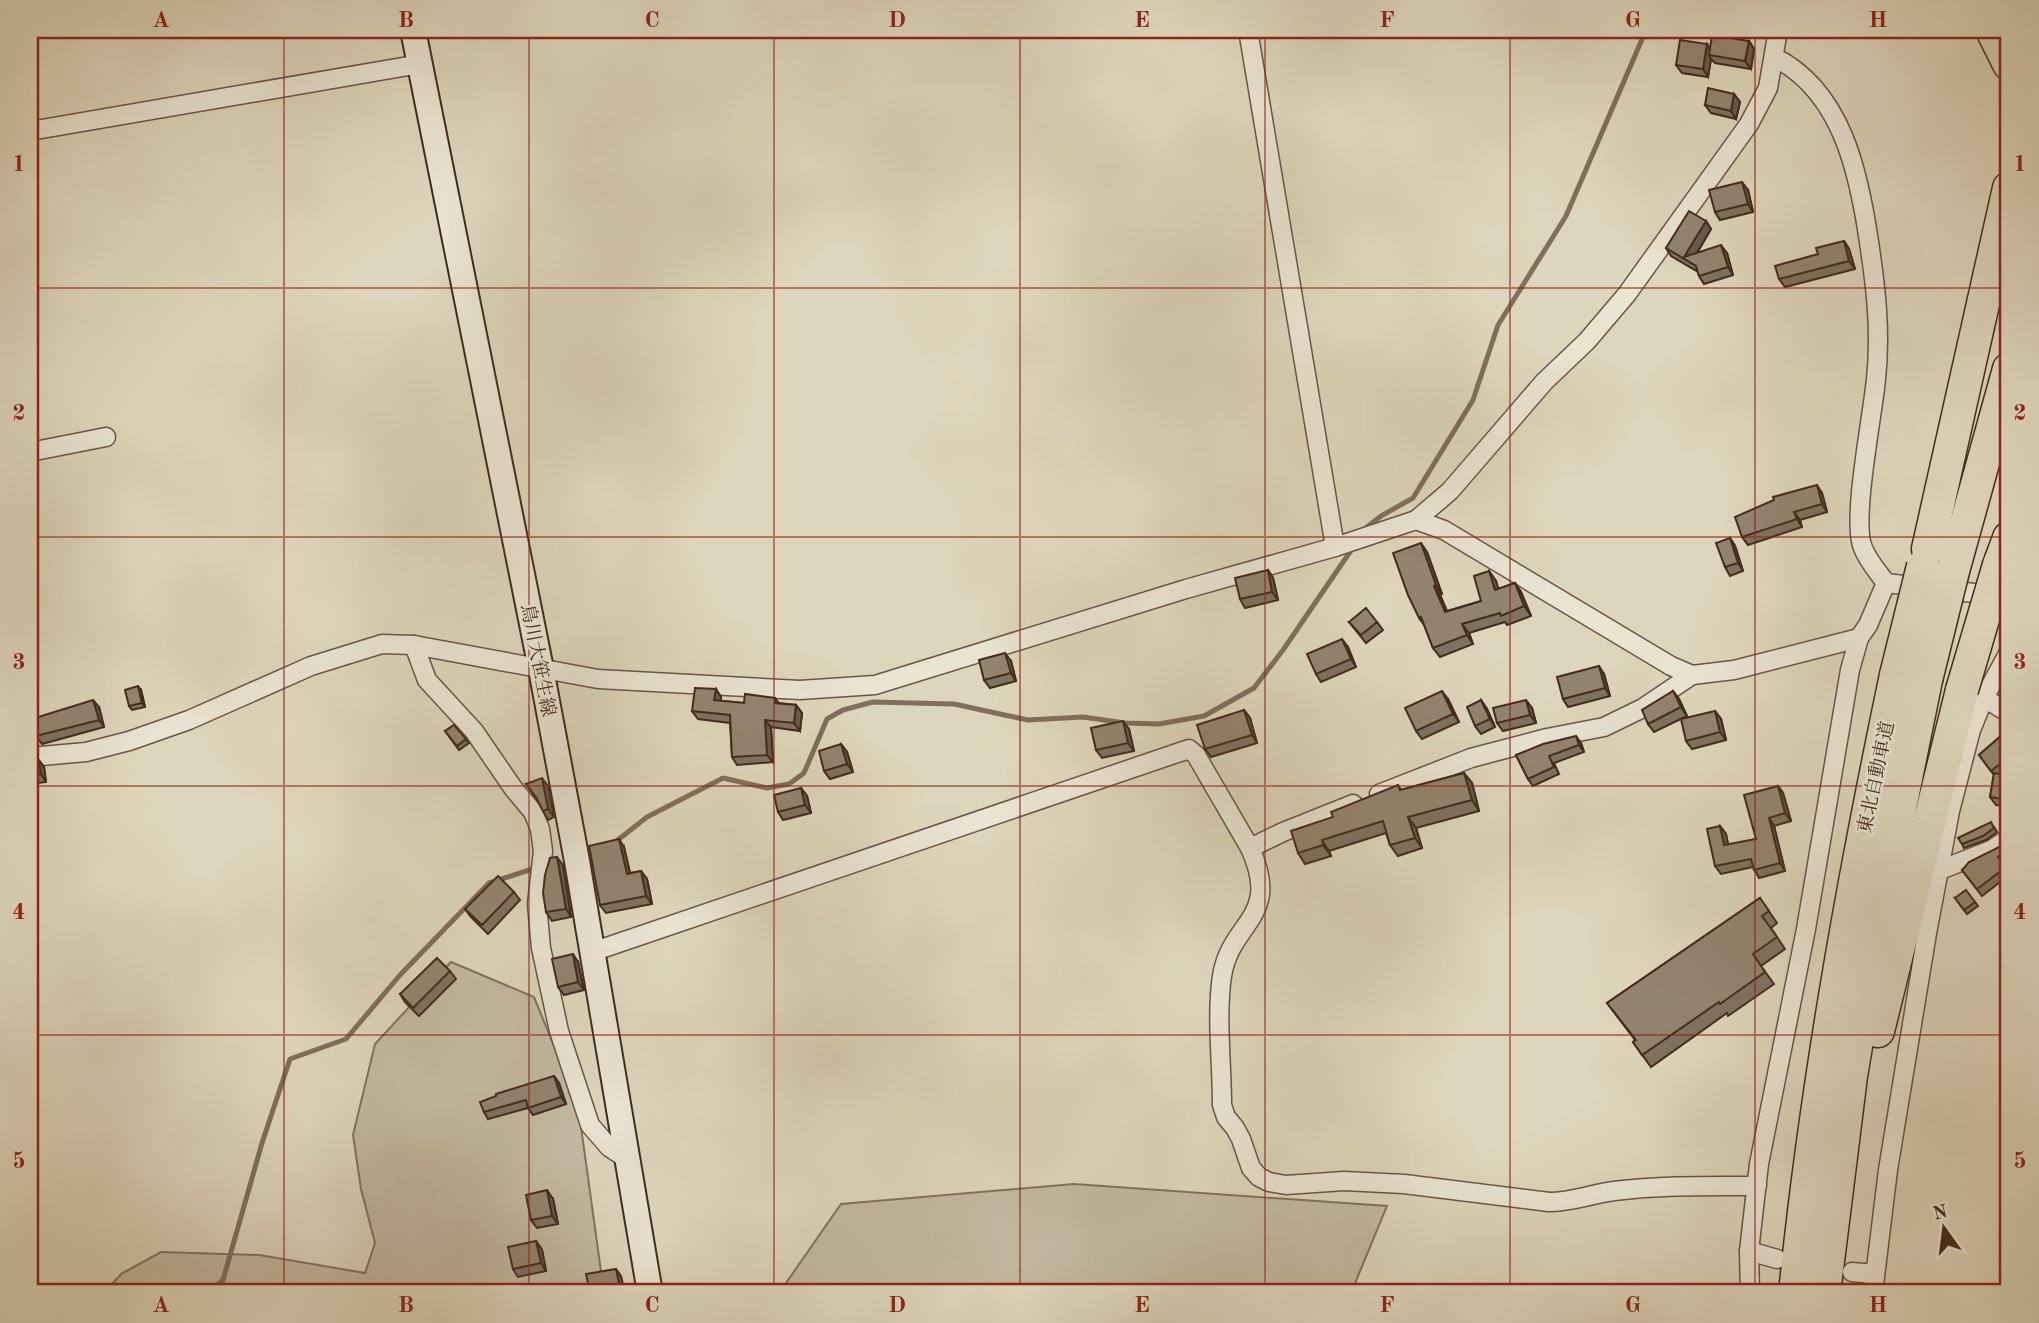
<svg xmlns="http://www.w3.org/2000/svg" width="2039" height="1323" font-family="'Old Standard TT','Noto Serif JP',serif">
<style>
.green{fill:#c3b9a1;stroke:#827260;stroke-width:2}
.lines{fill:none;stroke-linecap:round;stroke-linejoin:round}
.stream{stroke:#806f5c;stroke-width:5}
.street-casing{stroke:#695646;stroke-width:21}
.secondary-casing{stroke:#422c1e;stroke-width:28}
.highway-casing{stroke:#422c1e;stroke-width:35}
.street{stroke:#eae4d3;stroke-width:18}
.secondary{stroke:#eae4d3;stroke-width:24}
.highway{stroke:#ded6bc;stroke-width:32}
.highway-bridge-casing{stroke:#422c1e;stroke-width:35;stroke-linecap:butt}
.highway-bridge{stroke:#ded6bc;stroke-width:32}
.wall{fill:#7e7260;stroke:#422c1e;stroke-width:2}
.shaded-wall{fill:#675c4e;stroke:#422c1e;stroke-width:2}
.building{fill:#938470;stroke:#422c1e;stroke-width:2}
.grid{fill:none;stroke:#8f2418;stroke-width:2;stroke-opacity:0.55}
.labels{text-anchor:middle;stroke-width:5;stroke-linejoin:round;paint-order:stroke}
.street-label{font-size:19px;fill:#422c1e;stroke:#eae4d3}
.neatline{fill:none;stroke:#8f2418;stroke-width:2.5}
.grid-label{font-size:23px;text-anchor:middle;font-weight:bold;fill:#8f2418}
</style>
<rect width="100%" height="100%" fill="#ded6bc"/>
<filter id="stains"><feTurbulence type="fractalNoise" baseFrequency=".00286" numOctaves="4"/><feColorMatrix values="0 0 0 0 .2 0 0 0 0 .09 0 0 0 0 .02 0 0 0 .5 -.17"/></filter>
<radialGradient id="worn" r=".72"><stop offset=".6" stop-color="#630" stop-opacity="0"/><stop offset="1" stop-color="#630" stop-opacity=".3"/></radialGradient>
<!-- green -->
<g class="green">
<polygon points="451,962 534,997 578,1105 604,1293 104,1293 121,1274 161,1252 259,1255 365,1273 375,1243 361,1189 353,1135 375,1044"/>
<polygon points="1074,1184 1387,1206 1351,1293 779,1293 841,1204"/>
</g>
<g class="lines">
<!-- stream -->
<g class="stream">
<polyline points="1362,531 1381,516 1413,498 1473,400 1498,325 1566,216 1646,30"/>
<polyline points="614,843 647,817 723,778 767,788 789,784 804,773 827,719 843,710 873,702 954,704 1028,720 1083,717 1125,723 1159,724 1204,716 1254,688 1283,650 1354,546"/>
<polyline points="208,1293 223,1280 262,1143 290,1059 346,1039 400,975 489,883 539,867"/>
</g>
<!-- street casing -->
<g class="street-casing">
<g id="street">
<polyline points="1248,30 1335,547"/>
<path d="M1774,57C1842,91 1859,173 1869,242C1876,288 1881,333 1876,379C1873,414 1851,521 1863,548C1868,561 1878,572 1886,583L2009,597"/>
<polyline points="30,131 420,64"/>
<polyline points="30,452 106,437"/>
<polyline points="1416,520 1444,530 1671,666 1692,675 1734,670 1859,638 1868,625 1886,583"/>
<polyline points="414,645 427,680 474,731 513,788 533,812 540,829 543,851 537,904 541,948 559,1031 590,1125 609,1147 627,1159"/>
<polyline points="1984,698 2009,652"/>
<polyline points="30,757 86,752 129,741 189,720 311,666 382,644 414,645 598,679 800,690 875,685 1186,589 1335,547 1416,520 1450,491 1544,382 1587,341 1627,294 1749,124 1768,88 1778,30"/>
<polyline points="1379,794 1471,758 1547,738 1604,727 1643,708 1692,675"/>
<polyline points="1250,848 1283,832 1353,804"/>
<polyline points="1940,870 1991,850 2009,838"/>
<path d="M592,952L1189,749L1196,755L1250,848C1282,919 1231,920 1222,976C1216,1015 1222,1065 1222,1105L1226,1117L1235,1128L1241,1139L1251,1168L1259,1177L1269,1182L1286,1185L1344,1181L1404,1184L1549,1202C1572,1202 1591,1194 1614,1191C1661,1185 1709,1186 1757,1186"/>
<polyline points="1749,1251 1777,1259"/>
<polyline points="1852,1272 1874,1274"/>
<polyline points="1750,1293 1749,1251 1759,1164 1806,929 1850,670 1859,638"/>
<polyline points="1873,1293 1888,1170 1927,933 1950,811 1971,730 1984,698 2009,713"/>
</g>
</g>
<!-- secondary casing -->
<g class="secondary-casing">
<polyline id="secondary" points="413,30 541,669 577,861 650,1293"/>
</g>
<!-- highway casing -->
<g class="highway-casing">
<g id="highway">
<polyline points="1992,30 2009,64"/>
<polyline points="1928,549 2009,188"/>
<polyline points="1999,565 2009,538"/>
<polyline points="1953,571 2009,369"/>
<polyline points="1878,1031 1962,690"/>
<path d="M1795,1293C1816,1085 1853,880 1896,675"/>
<polyline points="1824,1293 1851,1076 1877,921 1926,680"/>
</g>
</g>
<!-- street -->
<use href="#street" class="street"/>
<!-- secondary -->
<use href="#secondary" class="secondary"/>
<!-- highway -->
<use href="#highway" class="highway"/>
<!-- highway-bridge casing -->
<g class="highway-bridge-casing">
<g id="highway-bridge">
<polyline points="1896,675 1923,566"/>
<polyline points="1926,680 1953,571"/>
<polyline points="1962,690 1999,565"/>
</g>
</g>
<!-- highway-bridge -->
<use href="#highway-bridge" class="highway-bridge"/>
</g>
<!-- wall -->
<g class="wall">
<polygon points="1749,41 1754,49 1751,69 1715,63 1711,59 1708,77 1682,73 1676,65 1707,44 1710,49"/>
<polygon points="1734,94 1740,102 1736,119 1711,113 1705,105"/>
<polygon points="1748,190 1753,212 1720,220 1715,212"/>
<polygon points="1706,221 1711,229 1697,253 1727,253 1733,275 1704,284 1699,276 1698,272 1671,256 1666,248"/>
<polygon points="1844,241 1849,249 1855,269 1785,287 1779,279 1818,254"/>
<polygon points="1822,493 1827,512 1800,520 1802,527 1748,545 1742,537"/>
<polygon points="1730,538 1735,546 1743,571 1730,576 1725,567"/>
<polygon points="1427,552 1442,594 1440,595 1447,611 1481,601 1489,571 1496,581 1498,589 1515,583 1521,592 1531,616 1507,625 1505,622 1469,633 1473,644 1440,657 1433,648 1424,625 1419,618"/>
<polygon points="1268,570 1273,578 1278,600 1245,608 1240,599"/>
<polygon points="1349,622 1377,622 1383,630 1366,643"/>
<polygon points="1348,647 1356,667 1321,682 1316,674"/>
<polygon points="1011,661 1016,681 990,688 984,680"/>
<polygon points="1604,674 1610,696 1568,707 1563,699"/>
<polygon points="716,689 721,697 721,701 744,703 775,698 779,703 796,705 802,713 800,731 771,727 773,762 737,765 732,757 730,723 698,719 692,711"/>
<polygon points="141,690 145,707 132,710 129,706"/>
<polygon points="1673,691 1679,699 1687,716 1654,732 1648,724"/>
<polygon points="1448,699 1459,722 1422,739 1416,731"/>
<polygon points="1481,700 1487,709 1495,727 1481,734 1475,726"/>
<polygon points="99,707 104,727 42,744 36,736"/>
<polygon points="1532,708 1536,723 1503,731 1497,723"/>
<polygon points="1244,710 1250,718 1257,743 1211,757 1205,749"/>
<polygon points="1715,711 1721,719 1726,740 1692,749 1686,741"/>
<polygon points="454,725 469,743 459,750 445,731"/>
<polygon points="1129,729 1134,751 1102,758 1096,750"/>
<polygon points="2009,729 2009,769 2003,775 2009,776 2009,807 1996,805 1990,797 1994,775 1979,755"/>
<polygon points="1581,743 1584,752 1554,763 1559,774 1533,786 1528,779 1516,755"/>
<polygon points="841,744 847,752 853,772 830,779 824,771"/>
<polygon points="38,759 44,767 46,782 30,784 30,760"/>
<polygon points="1464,773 1472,783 1479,811 1416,828 1422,848 1398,856 1390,845 1386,833 1329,851 1331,856 1305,864 1298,853 1333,817 1398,785 1401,790"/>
<polygon points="526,784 548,786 554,817 548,820 543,811 537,800"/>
<polygon points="1778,786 1783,793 1791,821 1774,826 1785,871 1759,878 1753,867 1721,874 1715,866 1720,826 1726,834 1728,845 1756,839"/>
<polygon points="801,788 807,796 811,813 783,820 778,812"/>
<polygon points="1994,827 1997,832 1986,840 1964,848 1962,844"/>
<polygon points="2001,846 2009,859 2003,863 2009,872 2009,875 1982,896 1962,870"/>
<polygon points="624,847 630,873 641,871 647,879 652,904 606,913 600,905"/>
<polygon points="563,865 571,917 552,921 546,912"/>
<polygon points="514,892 520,900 488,934 471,917 465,909"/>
<polygon points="1760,898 1777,923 1771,928 1785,949 1761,966 1774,984 1728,1016 1727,1013 1651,1067 1633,1042 1635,1040 1607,1003"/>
<polygon points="1955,898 1975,902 1978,906 1967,914"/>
<polygon points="578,962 584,990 564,995 558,987"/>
<polygon points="450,971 456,979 419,1016 405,1002 400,994"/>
<polygon points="554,1076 559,1083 566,1104 533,1115 528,1108 488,1119 484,1112"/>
<polygon points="553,1199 558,1224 537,1228 531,1220"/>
<polygon points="536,1241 542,1250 546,1271 518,1277 513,1269"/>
</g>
<!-- shaded-wall -->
<g class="shaded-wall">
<polygon points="1749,41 1754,49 1751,69 1745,61"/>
<polygon points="1707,44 1712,53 1709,55 1711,59 1708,77 1703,69"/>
<polygon points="1734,94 1740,102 1736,119 1731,111"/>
<polygon points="1742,182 1748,190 1753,212 1748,204"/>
<polygon points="1706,221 1711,229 1691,263 1684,257"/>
<polygon points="1844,241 1849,249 1855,269 1849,261"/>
<polygon points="1721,245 1727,253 1733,275 1728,267"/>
<polygon points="1817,485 1822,493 1827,512 1822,504"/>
<polygon points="1794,512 1800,520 1802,527 1797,519"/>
<polygon points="1730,538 1735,546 1743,571 1738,563"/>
<polygon points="1421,543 1427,552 1442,594 1436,585"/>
<polygon points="1268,570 1273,578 1278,600 1272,592"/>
<polygon points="1489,571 1496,581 1502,599 1495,590"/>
<polygon points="1515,583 1521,592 1531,616 1524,606"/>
<polygon points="1434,586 1440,595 1451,621 1445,612"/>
<polygon points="1462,624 1469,633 1473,644 1467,635"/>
<polygon points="1342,639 1348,647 1356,667 1351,659"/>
<polygon points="1005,653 1011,661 1016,681 1011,673"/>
<polygon points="1599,666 1604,674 1610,696 1605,688"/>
<polygon points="138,686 141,690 145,707 142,703"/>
<polygon points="716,689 721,697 720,708 714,700"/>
<polygon points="1442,691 1448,699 1459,722 1453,714"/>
<polygon points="1673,691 1679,699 1687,716 1681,707"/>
<polygon points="93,700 99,707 104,727 99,720"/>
<polygon points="1481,700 1487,709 1495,727 1490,719"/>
<polygon points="1526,700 1532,708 1536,723 1530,715"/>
<polygon points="796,705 802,713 800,731 794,723"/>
<polygon points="1244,710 1250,718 1257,743 1252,735"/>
<polygon points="1715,711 1721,719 1726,740 1720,732"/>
<polygon points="765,720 771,727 773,762 767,755"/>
<polygon points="1123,721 1129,729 1134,751 1128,743"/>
<polygon points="1576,736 1581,743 1584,752 1579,745"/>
<polygon points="841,744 847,752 853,772 847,764"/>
<polygon points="38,759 44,767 46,782 41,774"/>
<polygon points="1464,773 1472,783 1479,811 1472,800"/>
<polygon points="542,778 548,786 554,817 548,809"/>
<polygon points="1778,786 1783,793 1791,821 1785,813"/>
<polygon points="801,788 807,796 811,813 805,805"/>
<polygon points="1408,817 1416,828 1422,848 1415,838"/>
<polygon points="1769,818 1774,826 1785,871 1780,863"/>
<polygon points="1720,826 1726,834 1730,853 1724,845"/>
<polygon points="619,839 624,847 632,882 627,874"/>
<polygon points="1322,840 1329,851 1331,856 1323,845"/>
<polygon points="557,857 563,865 571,917 566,909"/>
<polygon points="641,871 647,879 652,904 646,896"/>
<polygon points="573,954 578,962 584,990 578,982"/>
<polygon points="554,1076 559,1083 566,1104 561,1097"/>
<polygon points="547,1190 553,1199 558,1224 552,1216"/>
<polygon points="536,1241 542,1250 546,1271 541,1263"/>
<polygon points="616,1269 621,1276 625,1293 621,1293"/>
</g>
<!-- building -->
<g class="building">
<polygon points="1712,35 1749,41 1745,61 1709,55"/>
<polygon points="1680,40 1707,44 1703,69 1676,65"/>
<polygon points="1708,88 1734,94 1731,111 1705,105"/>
<polygon points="1742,182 1748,204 1715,212 1709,190"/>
<polygon points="1689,211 1706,221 1684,257 1721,245 1728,267 1699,276 1696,266 1666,248"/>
<polygon points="1844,241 1849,261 1779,279 1775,266 1818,254 1816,248"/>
<polygon points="1817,485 1822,504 1794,512 1797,519 1742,537 1735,517 1774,500 1773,497"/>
<polygon points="1730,538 1738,563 1725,567 1716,543"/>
<polygon points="1421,543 1436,585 1434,586 1445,612 1481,601 1474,576 1489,571 1495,590 1515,583 1524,606 1501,616 1500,613 1462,624 1467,635 1433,648 1421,617 1419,618 1408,595 1393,553"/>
<polygon points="1268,570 1272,592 1240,599 1235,578"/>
<polygon points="1366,608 1377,622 1361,635 1349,622"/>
<polygon points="1342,639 1351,659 1316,674 1307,654"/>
<polygon points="1005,653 1011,673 984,680 979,660"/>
<polygon points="1599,666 1605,688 1563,699 1557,677"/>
<polygon points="138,686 142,703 129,706 125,690"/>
<polygon points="695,688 716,689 714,700 744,703 745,694 775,698 775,703 796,705 794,723 765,720 767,755 732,757 730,715 692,711"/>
<polygon points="1442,691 1453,714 1416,731 1405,708"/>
<polygon points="1673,691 1681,707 1648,724 1642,710"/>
<polygon points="93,700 99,720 36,736 32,719"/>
<polygon points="1481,700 1490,719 1475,726 1467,707"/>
<polygon points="1526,700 1530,715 1497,723 1493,708"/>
<polygon points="1244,710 1252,735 1205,749 1197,725"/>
<polygon points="1715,711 1720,732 1686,741 1681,719"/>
<polygon points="1123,721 1128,743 1096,750 1091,728"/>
<polygon points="454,725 466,739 457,746 445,731"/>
<polygon points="2009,729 2009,757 1991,771 1979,755"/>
<polygon points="1576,736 1579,745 1549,756 1554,767 1528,779 1516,755 1543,744"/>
<polygon points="841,744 847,764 824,771 819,751"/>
<polygon points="38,759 41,774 30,775 30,760"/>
<polygon points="1464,773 1472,800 1408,817 1415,838 1390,845 1383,821 1322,840 1323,845 1298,853 1291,831 1333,817 1331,812 1398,785 1400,790"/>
<polygon points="1994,773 2009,776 2009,800 1990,797"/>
<polygon points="542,778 548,809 543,811 536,797 526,784"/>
<polygon points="1778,786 1785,813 1769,818 1780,863 1754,870 1751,859 1715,866 1707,829 1720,826 1724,845 1756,839 1744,795"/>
<polygon points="801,788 805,805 778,812 774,795"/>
<polygon points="1991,822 1994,828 1983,836 1962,844 1958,838"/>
<polygon points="619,839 627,874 641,871 646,896 600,905 589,846"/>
<polygon points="2001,846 2004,852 1998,857 2006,867 1977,889 1962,870 1969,862"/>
<polygon points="557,857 566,909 546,912 543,893 545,875 550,858"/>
<polygon points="498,876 514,892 482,925 465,909"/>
<polygon points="1966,890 1975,902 1964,910 1955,898"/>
<polygon points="1760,898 1769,911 1762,916 1777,937 1753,954 1765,972 1720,1004 1719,1002 1642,1055 1633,1042 1636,1040 1607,1003"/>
<polygon points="573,954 578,982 558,987 552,959"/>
<polygon points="437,958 450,971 413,1008 400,994"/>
<polygon points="554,1076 561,1097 528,1108 526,1100 484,1112 480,1102 496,1096 496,1094"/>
<polygon points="547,1190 552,1216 531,1220 526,1195"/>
<polygon points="536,1241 541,1263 513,1269 508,1247"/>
<polygon points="616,1269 621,1293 590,1293 586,1274"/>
</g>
<!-- grid -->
<path class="grid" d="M284,30V1293M529,30V1293M774,30V1293M1020,30V1293M1265,30V1293M1510,30V1293M1755,30V1293M30,288H2009M30,537H2009M30,786H2009M30,1035H2009"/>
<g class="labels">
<!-- street labels -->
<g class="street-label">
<text transform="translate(539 660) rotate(79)" y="7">鳥川大笹生線</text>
<text transform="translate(1875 777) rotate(-78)" y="7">東北自動車道</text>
</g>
</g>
<!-- margin -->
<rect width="2039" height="1323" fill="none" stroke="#ded6bc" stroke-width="77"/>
<!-- north arrow -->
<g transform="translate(1944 1228) rotate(346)" stroke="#eae4d3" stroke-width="5" paint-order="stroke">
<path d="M0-5L12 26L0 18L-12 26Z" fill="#422c1e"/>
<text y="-10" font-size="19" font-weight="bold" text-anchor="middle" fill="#422c1e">N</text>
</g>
<rect x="38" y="38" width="1962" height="1246" class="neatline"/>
<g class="grid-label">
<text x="161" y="27">A</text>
<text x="406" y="27">B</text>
<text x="652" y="27">C</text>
<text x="897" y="27">D</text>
<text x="1142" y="27">E</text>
<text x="1387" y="27">F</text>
<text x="1633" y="27">G</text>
<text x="1878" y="27">H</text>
<text x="19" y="171">1</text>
<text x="2020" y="171">1</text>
<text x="19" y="420">2</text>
<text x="2020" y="420">2</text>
<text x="19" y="669">3</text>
<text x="2020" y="669">3</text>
<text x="19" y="919">4</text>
<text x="2020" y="919">4</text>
<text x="19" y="1168">5</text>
<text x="2020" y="1168">5</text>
<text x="161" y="1312">A</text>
<text x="406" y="1312">B</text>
<text x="652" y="1312">C</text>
<text x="897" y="1312">D</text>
<text x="1142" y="1312">E</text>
<text x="1387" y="1312">F</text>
<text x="1633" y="1312">G</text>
<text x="1878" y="1312">H</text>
</g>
<rect width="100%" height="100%" filter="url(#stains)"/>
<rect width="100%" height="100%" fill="url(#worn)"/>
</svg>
